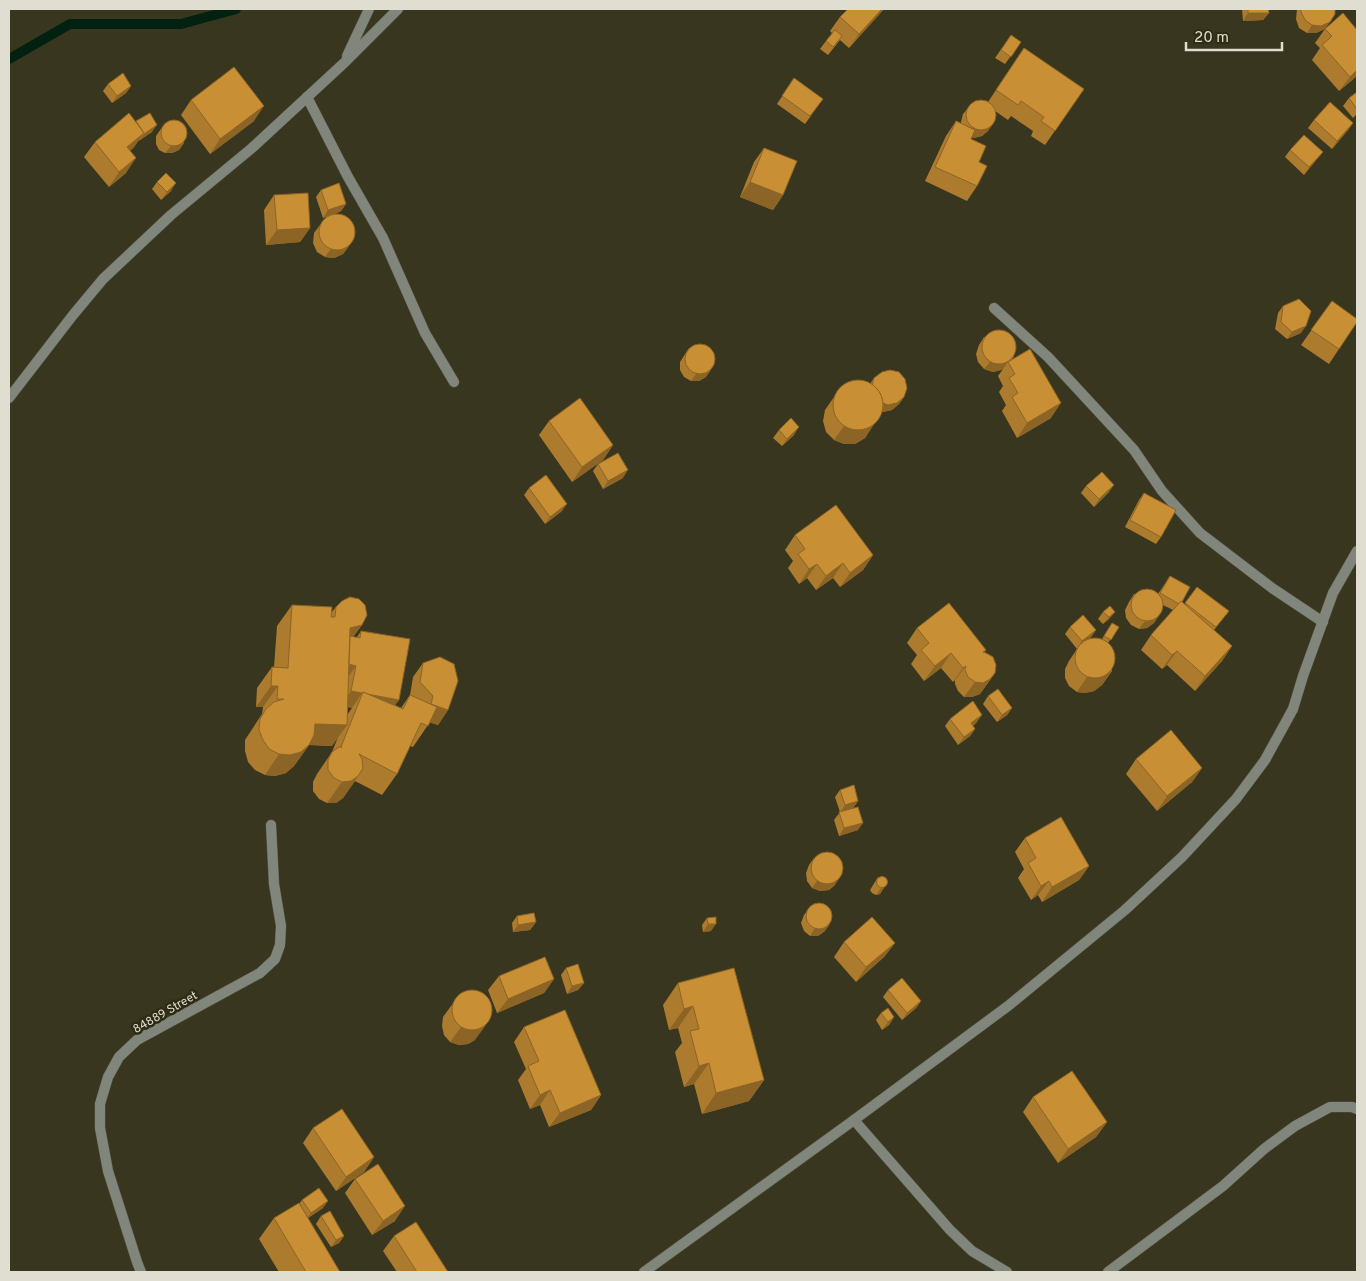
<svg xmlns="http://www.w3.org/2000/svg" width="1366" height="1281" font-family="Overpass,sans-serif">
<style>
.lines{fill:none;stroke-linecap:round;stroke-linejoin:round}
.stream{stroke:#032110;stroke-width:10}
.lane-casing{stroke:#57543f;stroke-width:11}
.street-casing{stroke:#57543f;stroke-width:11}
.lane{stroke:#81867c;stroke-width:10}
.street{stroke:#81867c;stroke-width:10}
.wall{fill:#ac7b2e;fill-rule:evenodd}
.shaded-wall{fill:#8c6425}
.building{fill:#c88f35;stroke:#8c6425}
.labels{text-anchor:middle;stroke-width:5;stroke-linejoin:round;paint-order:stroke}
.street-label{font-size:12px;fill:#dfded0;stroke:#2f2c15}
</style>
<rect width="100%" height="100%" fill="#39361f"/>
<g class="lines">
<!-- stream -->
<polyline class="stream" points="9,59 70,24 181,24 236,9"/>
<!-- lane casing -->
<g class="lane-casing">
<polyline id="lane" points="307,97 348,177 383,238 425,333 454,382"/>
</g>
<!-- street casing -->
<g class="street-casing">
<g id="street">
<polyline points="347,56 369,9"/>
<polyline points="994,308 1048,357 1134,450 1162,491 1200,533 1272,588 1323,622"/>
<polyline points="9,398 73,315 103,279 171,215 252,148 344,63 398,9"/>
<polyline points="854,1120 950,1230 972,1251 1007,1272"/>
<polyline points="141,1272 137,1262 108,1171 100,1128 100,1104 108,1077 119,1057 137,1040 260,973 275,959 280,945 281,926 274,884 271,825"/>
<polyline points="644,1272 854,1120 1008,1006 1125,910 1182,857 1236,799 1265,760 1293,709 1303,676 1333,593 1357,551"/>
<polyline points="1108,1272 1223,1186 1264,1149 1295,1126 1330,1107 1352,1107 1357,1109"/>
</g>
</g>
<!-- lane -->
<use href="#lane" class="lane"/>
<!-- street -->
<use href="#street" class="street"/>
</g>
<!-- wall -->
<g class="wall">
<polygon points="848,9 884,9 849,48 840,40 828,55 820,49 832,33 830,31 840,17"/>
<polygon points="1242,9 1268,9 1269,13 1263,20 1243,21"/>
<polygon points="1297,9 1335,9 1325,29 1316,33 1307,33 1299,28 1296,19"/>
<polygon points="1343,13 1357,76 1339,91 1312,60 1320,48 1315,43 1325,29"/>
<polygon points="1011,35 1021,42 1005,64 995,58"/>
<polygon points="1024,48 1084,89 1045,145 1031,136 1033,131 1011,116 1008,120 995,111 988,131 982,136 974,138 972,137 971,139 979,162 977,186 967,201 925,181 946,136 956,121 961,124 961,122 963,114 969,107 988,102"/>
<polygon points="794,78 823,99 805,124 777,104"/>
<polygon points="108,84 131,86 126,93 112,103 103,91"/>
<polygon points="1357,92 1357,114 1353,118 1343,106 1349,98"/>
<polygon points="191,100 254,121 210,154 181,115"/>
<polygon points="1314,120 1353,123 1348,130 1332,149 1308,128"/>
<polygon points="135,122 152,132 138,141 134,147 130,151 126,173 109,187 84,157 95,142"/>
<polygon points="165,123 184,143 179,150 172,153 165,153 159,150 156,144 156,136"/>
<polygon points="764,148 783,195 773,210 740,197 754,162"/>
<polygon points="1290,150 1323,152 1317,159 1304,175 1285,157"/>
<polygon points="157,182 171,191 161,200 152,189"/>
<polygon points="321,190 346,204 341,211 335,214 349,246 343,254 334,258 325,257 317,252 313,243 314,233 326,217 323,218 316,197"/>
<polygon points="274,195 310,228 300,242 266,245 264,210"/>
<polygon points="1332,301 1357,322 1329,364 1301,345"/>
<polygon points="1283,306 1301,333 1287,339 1275,329 1278,313"/>
<polygon points="984,337 1014,356 1012,360 1051,418 1017,438 1002,411 1006,405 999,392 1003,386 998,376 1003,369 993,372 984,369 978,362 976,354 979,345"/>
<polygon points="689,348 706,377 699,381 691,381 684,377 680,370 680,362"/>
<polygon points="874,378 904,397 899,404 892,410 883,412 881,412 865,438 855,444 844,444 834,440 826,432 823,421 825,410 841,387 870,384"/>
<polygon points="549,421 613,445 603,460 572,482 539,435"/>
<polygon points="779,430 794,435 782,446 773,438"/>
<polygon points="598,464 623,478 603,489 593,471"/>
<polygon points="1086,486 1109,492 1094,507 1081,493"/>
<polygon points="529,488 562,511 545,524 524,495"/>
<polygon points="1144,493 1161,537 1156,544 1125,527 1139,500"/>
<polygon points="795,535 873,555 863,570 840,587 833,578 816,590 807,578 799,584 788,568 793,561 785,550"/>
<polygon points="1170,576 1182,602 1184,604 1229,611 1214,630 1232,646 1222,661 1195,691 1167,665 1162,669 1141,650 1151,635 1173,610 1163,605 1154,623 1147,628 1139,629 1131,625 1126,618 1125,610 1129,602 1134,594 1158,594"/>
<path d="M292,605L331,613L336,607L362,625L353,637H357L361,631L395,705L401,708L410,695L413,677L423,663L448,710L438,725L430,722L413,747L410,746L397,774L382,795L355,781L343,798L336,803H327L319,799L313,791V782L317,774L332,752L338,737L332,746L309,745L294,766L286,773L275,776L265,775L255,770L248,762L245,751V740L262,714L263,707H256L257,688L272,667H274L277,626ZM348,707L352,708L347,715Z"/>
<polygon points="1103,612 1115,612 1109,619 1103,624 1098,619"/>
<polygon points="1112,623 1119,627 1108,643 1112,671 1102,685 1094,691 1085,693 1077,692 1069,686 1065,678 1065,669 1069,661 1077,649 1065,634 1070,627 1096,630 1091,637 1088,640 1102,639"/>
<polygon points="917,628 986,650 984,652 995,673 980,694 972,697 964,697 958,691 955,684 955,680 953,682 941,668 924,681 911,664 917,655 907,643"/>
<polygon points="988,696 1012,708 1007,715 997,722 983,704"/>
<polygon points="950,719 977,722 973,726 975,729 970,736 958,745 945,726"/>
<polygon points="1136,759 1202,768 1192,782 1157,811 1126,774"/>
<polygon points="840,790 858,801 853,808 858,830 839,836 834,820 840,812 835,797"/>
<polygon points="1025,838 1089,866 1079,880 1042,902 1038,895 1031,900 1018,878 1024,869 1015,852"/>
<polygon points="814,858 835,885 829,890 820,891 812,888 807,881 806,873 809,865"/>
<polygon points="878,877 885,886 880,894 876,895 872,893 870,890"/>
<polygon points="809,908 825,931 818,936 810,936 804,931 801,923 804,915"/>
<polygon points="517,916 536,922 530,930 513,932 512,923"/>
<polygon points="707,918 711,931 703,932 702,925"/>
<polygon points="844,942 895,943 884,957 856,982 834,957"/>
<polygon points="566,968 584,983 578,990 567,994 561,975"/>
<polygon points="499,976 554,979 544,993 497,1013 488,990"/>
<polygon points="678,983 764,1080 749,1101 702,1114 694,1084 684,1087 675,1052 682,1043 678,1028 669,1030 663,1005"/>
<polygon points="888,990 921,1001 916,1008 902,1020 883,997"/>
<polygon points="459,995 475,1040 468,1044 459,1045 450,1042 444,1035 442,1026 443,1017"/>
<polygon points="881,1013 894,1017 889,1025 882,1030 876,1020"/>
<polygon points="524,1027 601,1095 591,1110 549,1127 540,1105 530,1109 518,1080 526,1069 514,1042"/>
<polygon points="1033,1097 1107,1122 1096,1137 1058,1163 1023,1112"/>
<polygon points="313,1128 374,1157 364,1172 336,1191 303,1143"/>
<polygon points="355,1179 395,1221 372,1235 345,1193"/>
<polygon points="302,1200 323,1208 308,1218 340,1272 279,1272 259,1239 274,1218 299,1204"/>
<polygon points="321,1216 344,1236 339,1243 331,1247 316,1224"/>
<polygon points="394,1236 448,1272 397,1272 383,1251"/>
</g>
<!-- shaded-wall -->
<g class="shaded-wall">
<polygon points="882,9 884,9 849,48 859,34"/>
<polygon points="1248,13 1269,13 1263,20 1243,21"/>
<polygon points="1330,22 1325,29 1316,33 1307,33 1312,25"/>
<polygon points="1357,70 1357,76 1339,91 1350,77"/>
<polygon points="131,86 126,93 112,103 117,96"/>
<polygon points="264,106 254,121 210,154 220,139"/>
<polygon points="1353,123 1348,130 1332,149 1337,141"/>
<polygon points="993,124 988,131 982,136 974,138 967,135 972,127"/>
<polygon points="157,125 152,132 139,141 144,134"/>
<polygon points="144,133 134,147 116,162 127,147"/>
<polygon points="184,143 179,150 172,153 165,153 171,146"/>
<polygon points="1323,152 1317,159 1304,175 1309,167"/>
<polygon points="136,158 126,173 109,187 119,172"/>
<polygon points="750,182 783,195 773,210 740,197"/>
<polygon points="176,183 171,191 161,200 167,192"/>
<polygon points="346,204 341,211 323,218 328,210"/>
<polygon points="310,228 300,242 266,245 277,230"/>
<polygon points="354,239 343,254 334,258 325,257 330,250"/>
<polygon points="1306,326 1301,333 1287,339 1292,332"/>
<polygon points="990,362 1008,362 1002,370 993,372 984,369"/>
<polygon points="711,370 706,377 699,381 691,381 696,374"/>
<polygon points="904,397 899,404 892,410 883,412 874,410 880,403"/>
<polygon points="1061,403 1051,418 1017,438 1027,423"/>
<polygon points="875,423 865,438 855,444 844,444 834,440 844,426"/>
<polygon points="799,427 794,435 782,446 787,439"/>
<polygon points="613,445 603,460 572,482 582,467"/>
<polygon points="628,470 623,478 603,489 608,481"/>
<polygon points="1114,485 1109,492 1094,507 1099,499"/>
<polygon points="567,504 562,511 545,524 550,517"/>
<polygon points="873,555 863,570 840,587 850,573"/>
<polygon points="843,563 833,578 816,590 826,576"/>
<polygon points="817,564 807,578 799,584 809,569"/>
<polygon points="1115,612 1109,619 1103,624 1109,617"/>
<polygon points="1159,616 1154,623 1147,628 1139,629 1144,622"/>
<polygon points="362,625 349,642 350,628"/>
<polygon points="1096,630 1091,637 1077,649 1082,641"/>
<polygon points="1232,646 1222,661 1195,691 1205,676"/>
<polygon points="1177,651 1167,665 1162,669 1172,655"/>
<polygon points="951,653 941,668 924,681 935,666"/>
<polygon points="345,664 356,666 346,680"/>
<polygon points="966,666 955,680 953,682 963,668"/>
<polygon points="1112,671 1102,685 1094,691 1085,693 1077,692 1087,677"/>
<polygon points="995,673 980,694 972,697 964,697 975,682"/>
<polygon points="271,686 278,686 263,707 256,707"/>
<polygon points="351,691 362,693 352,708 341,706"/>
<polygon points="362,693 399,700 389,714"/>
<polygon points="431,705 448,710 438,725 421,720"/>
<polygon points="1012,708 1007,715 997,722 1002,715"/>
<polygon points="982,715 977,722 966,731 971,723"/>
<polygon points="315,724 347,725 332,746 309,745 294,766 286,773 275,776 265,775 279,754"/>
<polygon points="975,729 970,736 958,745 964,737"/>
<polygon points="1202,768 1192,782 1157,811 1167,796"/>
<polygon points="358,776 343,798 336,803 327,803 342,782"/>
<polygon points="858,801 853,808 840,813 845,805"/>
<polygon points="863,823 858,830 839,836 844,828"/>
<polygon points="1089,866 1079,880 1042,902 1052,887"/>
<polygon points="840,877 835,885 829,890 820,891 812,888 817,881"/>
<polygon points="1049,881 1038,895 1031,900 1041,886"/>
<polygon points="885,886 880,894 876,895 881,888"/>
<polygon points="536,922 530,930 513,932 518,925"/>
<polygon points="708,924 716,924 711,931 703,932"/>
<polygon points="830,924 825,931 818,936 810,936 815,928"/>
<polygon points="895,943 884,957 856,982 866,967"/>
<polygon points="554,979 544,993 497,1013 508,999"/>
<polygon points="584,983 578,990 567,994 572,986"/>
<polygon points="921,1001 916,1008 902,1020 907,1013"/>
<polygon points="693,1006 678,1028 669,1030 684,1009"/>
<polygon points="894,1017 889,1025 882,1030 888,1022"/>
<polygon points="486,1025 475,1040 468,1044 459,1045 450,1042 461,1027"/>
<polygon points="709,1063 694,1084 684,1087 699,1066"/>
<polygon points="764,1080 749,1101 702,1114 716,1093"/>
<polygon points="550,1090 540,1105 530,1109 540,1095"/>
<polygon points="601,1095 591,1110 549,1127 560,1113"/>
<polygon points="1107,1122 1096,1137 1058,1163 1068,1149"/>
<polygon points="374,1157 364,1172 336,1191 346,1177"/>
<polygon points="328,1201 323,1208 305,1220 311,1213"/>
<polygon points="405,1206 395,1221 372,1235 383,1221"/>
<polygon points="344,1236 339,1243 331,1247 336,1240"/>
</g>
<!-- building -->
<g class="building">
<polygon points="848,9 882,9 859,34 840,17"/>
<polygon points="1248,9 1268,9 1269,13 1248,13"/>
<polygon points="1301,9 1335,9 1335,14 1330,22 1321,26 1312,25 1305,20 1301,12"/>
<polygon points="1343,13 1357,30 1357,70 1350,77 1322,45 1332,36 1325,29"/>
<polygon points="835,30 842,36 833,47 826,41"/>
<polygon points="1011,35 1021,42 1011,57 1001,50"/>
<polygon points="1024,48 1084,89 1055,131 1041,121 1044,117 1021,101 1018,105 996,90"/>
<polygon points="234,67 264,106 220,139 191,100"/>
<polygon points="123,73 131,86 117,96 108,84"/>
<polygon points="794,78 823,99 810,116 782,96"/>
<polygon points="1357,92 1357,109 1349,98"/>
<circle cx="981" cy="115" r="15"/>
<polygon points="1330,102 1353,123 1337,141 1314,120"/>
<polygon points="129,113 144,133 127,147 136,158 119,172 95,142"/>
<polygon points="150,113 157,125 144,134 144,133 136,121"/>
<circle cx="174" cy="133" r="13"/>
<polygon points="956,121 975,130 971,139 986,146 979,162 987,166 977,186 935,167"/>
<polygon points="1304,135 1323,152 1309,167 1290,150"/>
<polygon points="764,148 797,161 783,195 750,182"/>
<polygon points="166,173 176,183 167,192 157,182"/>
<polygon points="339,183 346,204 328,210 321,190"/>
<polygon points="308,193 310,228 277,230 274,195"/>
<circle cx="337" cy="232" r="18"/>
<polygon points="1299,299 1311,311 1306,326 1292,332 1281,322 1283,306"/>
<polygon points="1332,301 1357,319 1357,322 1339,349 1311,330"/>
<circle cx="999" cy="347" r="17"/>
<circle cx="700" cy="359" r="15"/>
<polygon points="1030,349 1061,403 1027,423 1012,397 1018,393 1009,378 1015,374 1008,362"/>
<polygon points="890,370 899,372 905,379 907,388 904,397 897,403 888,405 883,403 880,393 872,385 874,378 882,372"/>
<circle cx="858" cy="405" r="25"/>
<polygon points="580,398 613,445 582,467 549,421"/>
<polygon points="791,418 799,427 787,439 779,430"/>
<polygon points="618,453 628,470 608,481 598,464"/>
<polygon points="1102,472 1114,485 1099,499 1086,486"/>
<polygon points="546,475 567,504 550,517 529,488"/>
<polygon points="1144,493 1176,510 1161,537 1130,520"/>
<polygon points="836,505 873,555 850,573 843,563 826,576 817,564 809,569 798,554 805,549 795,535"/>
<polygon points="1170,576 1190,587 1182,602 1181,601 1179,604 1160,593"/>
<polygon points="1197,587 1229,611 1216,627 1185,603"/>
<circle cx="1147" cy="605" r="16"/>
<polygon points="350,597 359,599 365,605 367,615 362,625 350,628 347,725 315,724 314,735 309,745 301,752 290,755 279,754 269,749 263,740 259,730 260,719 266,709 274,702 284,699 277,699 278,686 271,686 272,667 288,668 292,605 332,607 331,617 335,617 336,607 342,601"/>
<polygon points="1181,601 1232,646 1205,676 1177,651 1172,655 1151,635"/>
<polygon points="949,603 986,650 983,652 986,653 993,657 996,665 995,673 990,679 983,683 975,682 968,677 965,670 966,666 963,668 951,653 935,666 921,650 929,643 917,628"/>
<polygon points="1110,606 1115,612 1109,617 1103,612"/>
<polygon points="1083,615 1096,630 1082,641 1070,627"/>
<polygon points="1112,623 1119,627 1111,640 1104,636"/>
<polygon points="361,631 410,639 399,700 367,694 363,692 362,693 351,691 356,666 349,664 350,638 350,636 360,638"/>
<circle cx="1095" cy="658" r="20"/>
<polygon points="440,657 454,664 458,681 448,710 431,704 433,696 420,682 423,663"/>
<polygon points="998,689 1012,708 1002,715 988,696"/>
<polygon points="363,692 403,709 410,695 437,707 428,726 421,723 397,774 359,754 362,759 363,768 358,776 351,781 342,782 334,778 328,770 328,760 332,752 339,747 342,747 341,747"/>
<polygon points="973,701 982,715 971,723 975,729 964,737 950,719"/>
<polygon points="1171,730 1202,768 1167,796 1136,759"/>
<polygon points="854,785 858,801 845,805 840,790"/>
<polygon points="858,807 863,823 844,828 839,812"/>
<polygon points="1061,817 1089,866 1052,887 1049,881 1041,886 1028,863 1036,858 1025,838"/>
<circle cx="827" cy="868" r="16"/>
<circle cx="882" cy="882" r="5.5"/>
<circle cx="819" cy="916" r="13"/>
<polygon points="534,913 536,922 518,925 517,916"/>
<polygon points="716,917 716,924 708,924 707,918"/>
<polygon points="872,917 895,943 866,967 844,942"/>
<polygon points="545,957 554,979 508,999 499,976"/>
<polygon points="578,964 584,983 572,986 566,968"/>
<polygon points="734,968 764,1080 716,1093 709,1063 699,1066 690,1031 699,1029 693,1006 684,1009 678,983"/>
<polygon points="902,978 921,1001 907,1013 888,990"/>
<circle cx="472" cy="1010" r="20"/>
<polygon points="888,1008 894,1017 888,1022 881,1013"/>
<polygon points="565,1010 601,1095 560,1113 550,1090 540,1095 528,1066 539,1061 524,1027"/>
<polygon points="1072,1071 1107,1122 1068,1149 1033,1097"/>
<polygon points="342,1109 374,1157 346,1177 313,1128"/>
<polygon points="378,1164 405,1206 383,1221 355,1179"/>
<polygon points="319,1188 328,1201 311,1213 302,1200"/>
<polygon points="299,1203 340,1272 306,1272 274,1218"/>
<polygon points="330,1211 344,1236 336,1240 321,1216"/>
<polygon points="416,1222 448,1272 417,1272 394,1236"/>
</g>
<g class="labels">
<!-- street labels -->
<g class="street-label">
<text transform="translate(165 1012) rotate(-30)" y="4">84889 Street</text>
</g>
</g>
<!-- border -->
<rect width="1366" height="1281" fill="none" stroke="#dfded0" stroke-width="20"/>
<!-- scale -->
<path d="M1186 42v8h96v-8" fill="none" stroke="#dfded0" stroke-width="2.5"/>
<text x="1194" y="42" font-size="15" fill="#dfded0" stroke="#2f2c15" stroke-width="4" paint-order="stroke">20 m</text>
</svg>
